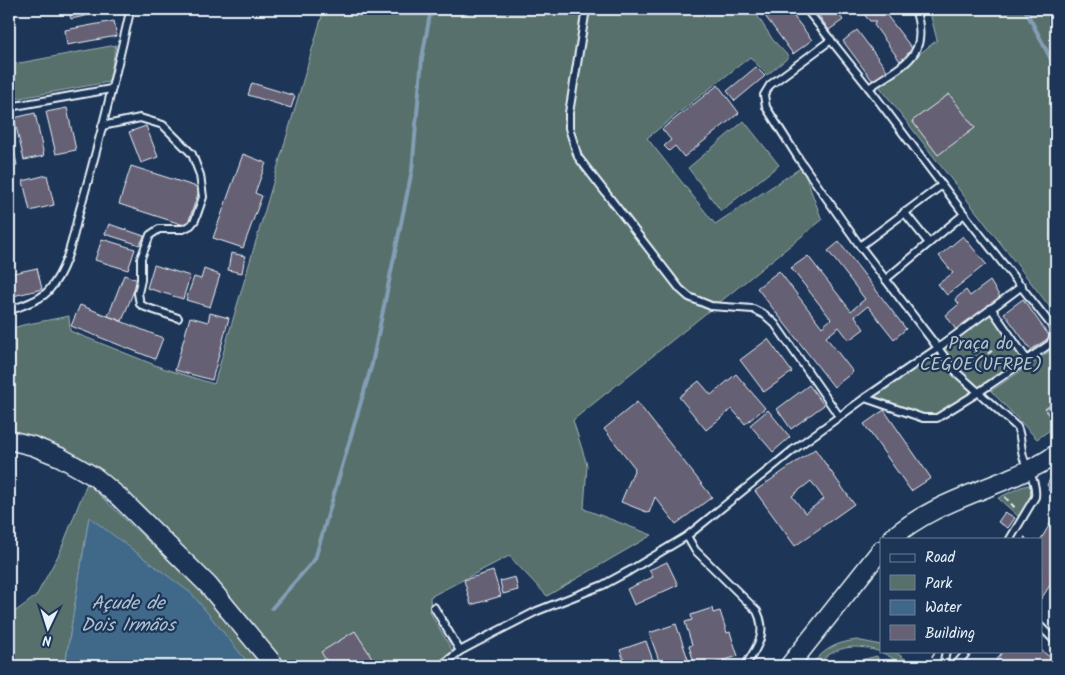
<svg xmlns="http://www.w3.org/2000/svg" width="1065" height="675" font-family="Kalam,sans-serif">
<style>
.green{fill:#58706c;stroke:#a0b0b2}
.water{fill:#406788;stroke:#839eb5}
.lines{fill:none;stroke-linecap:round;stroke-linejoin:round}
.stream{stroke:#839eb5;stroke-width:4}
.building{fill:#666175;stroke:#e8f1f8;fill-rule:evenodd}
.lane-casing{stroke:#e8f1f8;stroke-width:10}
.secondary-casing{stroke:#e8f1f8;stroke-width:21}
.path{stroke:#e8f1f8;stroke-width:2;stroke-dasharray:5 4;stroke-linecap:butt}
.lane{stroke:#1d3557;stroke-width:6}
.secondary{stroke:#1d3557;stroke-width:18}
.labels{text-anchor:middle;stroke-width:4.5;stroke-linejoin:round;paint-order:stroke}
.park-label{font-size:18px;fill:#b6c4c7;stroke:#1d3557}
.water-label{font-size:19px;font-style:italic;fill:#adc1d1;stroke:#1d3557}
</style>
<rect width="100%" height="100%" fill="#1d3557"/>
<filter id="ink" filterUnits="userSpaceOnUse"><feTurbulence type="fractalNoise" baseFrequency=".02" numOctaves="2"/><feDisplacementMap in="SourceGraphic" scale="10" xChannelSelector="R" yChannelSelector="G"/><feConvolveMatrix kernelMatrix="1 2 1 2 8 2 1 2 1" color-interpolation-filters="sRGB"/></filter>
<g filter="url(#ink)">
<!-- green -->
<g class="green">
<polygon points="324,9 753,9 773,40 789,57 767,75 750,57 647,138 715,224 802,167 822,220 573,420 587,465 584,509 652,535 547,596 509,556 430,597 431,614 453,652 431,666 275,666 216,593 115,482 43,439 9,432 9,329 23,325 69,316 70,331 165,369 214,384"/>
<polygon points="929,9 1056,9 1056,315 879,86 937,40"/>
<polygon points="116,45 109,82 9,100 9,65"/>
<polygon points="744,121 779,165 721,211 688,168"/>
<polygon points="991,311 1024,360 931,422 866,397"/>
<polygon points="1056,347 1056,401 1046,409 1056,426 1037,439 991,391"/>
<polygon points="87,483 205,595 262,666 237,666 244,659 89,517 65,666 9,666 9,616 36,596 60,552"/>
<path d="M1028,485L1031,487C1034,497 1024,508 1019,517L998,498L1021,487Z"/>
<path d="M857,640L881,645V651H894L915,666C901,666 898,661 887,655C862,643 835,643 817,666H810C825,649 834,643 857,640Z"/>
<polygon points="877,656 880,666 860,666 858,661"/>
</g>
<!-- water -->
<polygon class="water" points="89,517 192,594 245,659 237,666 65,666"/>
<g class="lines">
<!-- stream -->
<g class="stream">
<polyline points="1025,9 1056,69"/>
<polyline points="272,608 315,559 372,364 412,170 422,58 431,9"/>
</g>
</g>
<!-- building -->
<g class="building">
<polygon points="68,9 117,9 71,19"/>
<polygon points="760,9 788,9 812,40 793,54"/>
<polygon points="814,9 835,9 843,20 829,30"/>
<polygon points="863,9 882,9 914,51 900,61 874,25 876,21 870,21 866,17"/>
<polygon points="114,21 117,36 67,45 65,30"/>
<polygon points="857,30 889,73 875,84 843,41"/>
<polygon points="756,67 765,76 735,101 727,91"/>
<polygon points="252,83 295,96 291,108 248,95"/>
<polygon points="718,85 739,113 684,157 675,146 669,151 664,146 671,140 662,129"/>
<polygon points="949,94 975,128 938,155 912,121"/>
<polygon points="67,108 76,150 56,154 46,112"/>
<polygon points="35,113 44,156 24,160 14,118"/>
<polygon points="146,126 158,157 141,163 129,132"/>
<polygon points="9,127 17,165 9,167"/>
<polygon points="243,154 266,163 255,193 262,196 243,248 213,238"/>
<polygon points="131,166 200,188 187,226 119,204"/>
<polygon points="47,175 54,205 30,211 23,181"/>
<polygon points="109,224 144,236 140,245 105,234"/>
<polygon points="963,236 986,264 947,295 938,284 953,273 939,256"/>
<polygon points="102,239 135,249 128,270 95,260"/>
<polygon points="839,242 906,329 894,339 868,306 855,316 864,329 849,340 839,327 826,337 853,372 834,387 757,288 779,271 822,327 831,319 791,268 808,256 851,311 865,299 828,251"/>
<polygon points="231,253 245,256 242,273 228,270"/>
<polygon points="154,265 190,276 183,299 147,288"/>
<polygon points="37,268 42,289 9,297 9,274"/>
<polygon points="204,269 220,275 210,307 186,300 194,277 201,279"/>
<polygon points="124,275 138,280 122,321 108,316"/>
<polygon points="990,281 1000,297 956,330 946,315 959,304 955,299 966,290 970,296"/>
<polygon points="1023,299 1050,337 1031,350 1004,313"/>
<polygon points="80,305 163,338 155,359 71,326"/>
<polygon points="210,313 229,318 212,380 175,370 190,317 208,322"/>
<polygon points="768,339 792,372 764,392 740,360"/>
<polygon points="736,374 765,408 745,424 732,409 706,430 679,397 699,381 711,395"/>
<polygon points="809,385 824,405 791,429 777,409"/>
<polygon points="1056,401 1056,426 1045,409"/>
<polygon points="637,402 712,497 676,524 655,497 649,513 621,502 635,468 604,429"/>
<polygon points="768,410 790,437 773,452 750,425"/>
<polygon points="884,410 931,478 911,491 864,424"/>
<path d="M815,449L854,504L795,546L755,491ZM811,481L824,499L805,513L792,496Z"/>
<polygon points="1056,475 1056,495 1048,490 1049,488 1047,485 1050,479 1054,479"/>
<polygon points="1005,512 1015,518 1008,528 998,522"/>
<polygon points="1056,514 1056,576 1041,599 1041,539"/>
<polygon points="667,562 678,585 634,605 627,589 653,577 649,570"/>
<polygon points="493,571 501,596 471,605 464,580"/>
<polygon points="515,577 518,590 503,594 500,581"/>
<polygon points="712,608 713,613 720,611 727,633 730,632 738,656 705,666 695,666 689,646 692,645 685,622 692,620 691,615"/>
<polygon points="676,624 690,665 686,666 661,666 649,633"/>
<polygon points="355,631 376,664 372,666 330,666 321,652"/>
<polygon points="646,641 655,666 626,666 620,650"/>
<polygon points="1041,650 1056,662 1056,666 998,666 994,663 1003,651"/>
</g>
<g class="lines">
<!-- lane casing -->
<g class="lane-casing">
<g id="lane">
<polyline points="586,9 569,113 569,128 578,157 680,289 689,297 711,306 753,309 765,315 775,324 839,416"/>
<polyline points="806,9 869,88 964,214 886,279"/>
<path d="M831,40L770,85L764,95L766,107L799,159L860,246L957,373L1017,427C1022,438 1020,448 1024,459C1028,472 1037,482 1035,497L1010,539"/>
<path d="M869,88C903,64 931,57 915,9"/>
<polyline points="9,107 111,89"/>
<polyline points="102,126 140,118 163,125 192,154 200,175 203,197 195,220 191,225 183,229 159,229 150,235 141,258 141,280 138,293 140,304 145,307 178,318"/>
<polyline points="904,212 929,243"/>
<polyline points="860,246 942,185"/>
<polyline points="991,308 1027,360"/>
<path d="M9,311C22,305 40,301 49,290C68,268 73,236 80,209C99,145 114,81 129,16L128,9"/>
<polyline points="865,398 938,348 1022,286"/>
<path d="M687,536L695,550L757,611C768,633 757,648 745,666"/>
<polyline points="434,607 460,651"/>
<polyline points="1041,627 1056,642"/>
<polyline points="441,666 460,651 494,633 537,611 603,585 629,571 687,536 793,450 865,398 923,418 937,418 979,392 1050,344 1054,335 1052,326 964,214"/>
<polyline points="943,666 946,651"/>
<polyline points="955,666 968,651"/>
</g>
</g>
<!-- secondary casing -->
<g class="secondary-casing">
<g id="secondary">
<polyline points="9,440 33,446 60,457 95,477 119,497 208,585 275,666"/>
<path d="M891,539C925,509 967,496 1008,479C1024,472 1042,465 1056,454"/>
<polyline points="789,666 881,550"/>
</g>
</g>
<!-- path -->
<g class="path">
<polyline points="965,368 1006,342"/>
<polyline points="1005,497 1017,510"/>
<polyline points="1024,537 1026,539"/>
<polyline points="932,666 932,657 935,652"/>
</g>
<!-- lane -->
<use href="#lane" class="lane"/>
<!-- secondary -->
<use href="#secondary" class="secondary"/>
</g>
</g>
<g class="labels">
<!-- park labels -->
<g class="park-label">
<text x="981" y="349">Praça do<tspan x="981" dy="21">CEGOE(UFRPE)</tspan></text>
</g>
<!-- water labels -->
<g class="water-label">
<text x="128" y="609">Açude de<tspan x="128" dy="22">Dois Irmãos</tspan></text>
</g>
</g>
<!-- margin -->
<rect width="1065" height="675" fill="none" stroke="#1d3557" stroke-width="30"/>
<rect x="15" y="15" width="1035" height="645" fill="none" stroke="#e8f1f8" stroke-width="2" filter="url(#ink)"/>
<!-- legend -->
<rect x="880" y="538" width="162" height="115" fill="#1d3557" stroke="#6e8097"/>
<rect x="890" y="554" width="25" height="8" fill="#1d3557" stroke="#6e8097"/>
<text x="925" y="562" font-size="15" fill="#e8f1f8">Road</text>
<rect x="890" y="575" width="25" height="15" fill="#58706c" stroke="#6e8097"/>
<text x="925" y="588" font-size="15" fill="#e8f1f8">Park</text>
<rect x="890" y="600" width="25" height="15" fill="#406788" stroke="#6e8097"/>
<text x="925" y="612" font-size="15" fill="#e8f1f8">Water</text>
<rect x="890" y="625" width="25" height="15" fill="#666175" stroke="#6e8097"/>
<text x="925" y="638" font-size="15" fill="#e8f1f8">Building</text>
<!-- north arrow -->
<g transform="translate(48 628) rotate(184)" stroke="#1d3557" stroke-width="4" paint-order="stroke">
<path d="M0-4L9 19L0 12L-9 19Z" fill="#e8f1f8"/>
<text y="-8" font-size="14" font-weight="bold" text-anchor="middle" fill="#e8f1f8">N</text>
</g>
</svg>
